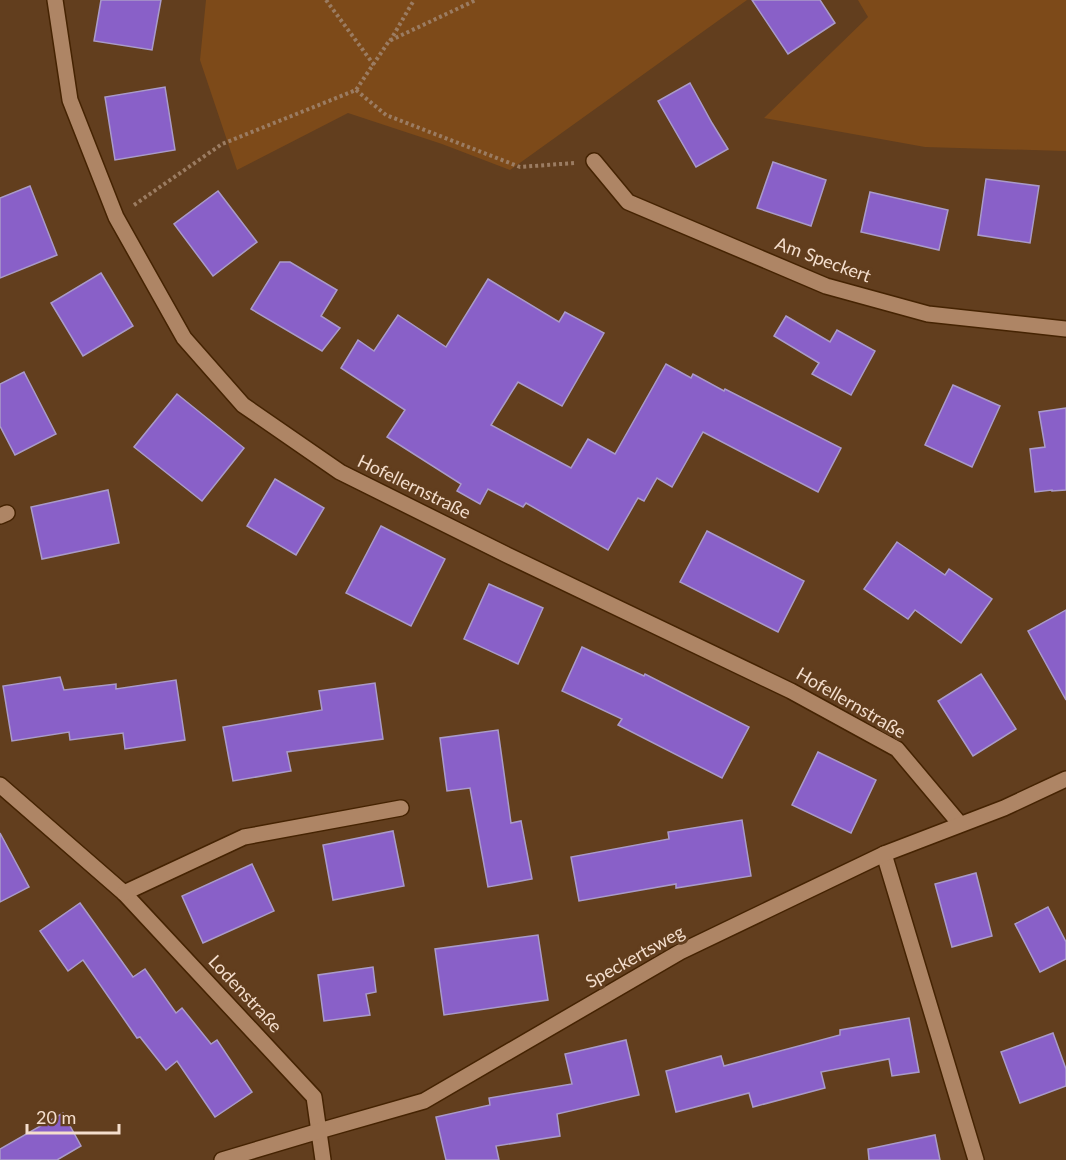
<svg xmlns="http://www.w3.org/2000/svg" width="1066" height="1160" font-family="Lato,sans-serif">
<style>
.green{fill:#7d4a19}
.building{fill:#8960c8;stroke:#aa9bc9;stroke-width:1.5}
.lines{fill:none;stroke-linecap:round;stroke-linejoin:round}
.minor-casing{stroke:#452302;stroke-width:18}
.path{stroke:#9b7c62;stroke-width:4;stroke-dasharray:3 3;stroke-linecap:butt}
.minor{stroke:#ae8565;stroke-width:15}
.labels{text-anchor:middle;stroke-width:6;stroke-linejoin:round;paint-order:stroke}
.street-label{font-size:18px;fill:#f4decd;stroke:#623e1e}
</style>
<rect width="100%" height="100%" fill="#623e1e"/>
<!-- green -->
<g class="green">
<polygon points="206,0 747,0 510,170 442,144 348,113 237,170 200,60"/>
<polygon points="858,0 1066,0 1066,151 925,147 764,118 868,17"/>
</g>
<!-- building -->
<g class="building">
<polygon points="101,0 161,0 152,50 94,41"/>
<polygon points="752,0 820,0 835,23 788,54"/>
<polygon points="690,83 712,123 728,149 696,167 658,101"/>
<polygon points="165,87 175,150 115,160 105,97"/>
<polygon points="773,162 826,180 811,226 757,208"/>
<polygon points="986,179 1039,186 1030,243 978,235"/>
<polygon points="30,186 57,255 0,278 0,198"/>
<polygon points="218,191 257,242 213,276 174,224"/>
<polygon points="870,192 948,210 939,250 861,232"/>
<polygon points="280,262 290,262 337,290 321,316 340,328 322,351 251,309"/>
<polygon points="101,273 133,326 83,356 51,303"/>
<polygon points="488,279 559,322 565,312 604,333 562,406 518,382 491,425 571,468 588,439 615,454 666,364 691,378 693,374 724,391 725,389 841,448 818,492 703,432 672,487 657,478 644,501 638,498 608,550 526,503 523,507 488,489 480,504 457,491 461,484 387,437 405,410 341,368 358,340 374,351 398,315 446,347"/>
<polygon points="786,316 830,342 837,330 875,351 851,395 812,374 819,363 774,336"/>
<polygon points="24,372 56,434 15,455 0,426 0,384"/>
<polygon points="953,385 1000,406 972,467 925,445"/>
<polygon points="177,394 244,448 202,501 134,447"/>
<polygon points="1066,408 1066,490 1052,491 1052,490 1035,492 1030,449 1045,447 1039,412"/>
<polygon points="275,479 324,508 296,555 247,526"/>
<polygon points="108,490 119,543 42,559 31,507"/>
<polygon points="381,526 445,559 411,626 346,593"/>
<polygon points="707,531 804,581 778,632 680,582"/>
<polygon points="897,542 945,575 949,569 992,599 961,643 915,610 908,619 864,589"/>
<polygon points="489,584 543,608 518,664 464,639"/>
<polygon points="1066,610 1066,700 1028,631"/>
<polygon points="582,647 644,676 645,674 749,727 722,778 618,725 622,719 562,691"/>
<polygon points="981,674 1016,729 973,756 938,701"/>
<polygon points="60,677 64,690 116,684 116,689 176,680 185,740 125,749 123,733 70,740 69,732 12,741 3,686"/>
<polygon points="375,683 383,739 287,752 291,771 233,781 223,727 322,710 319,691"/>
<polygon points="498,730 511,823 521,821 532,879 488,887 470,788 447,791 440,738"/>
<polygon points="818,752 876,780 851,833 792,805"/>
<polygon points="742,820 751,876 676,888 676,884 579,901 571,857 669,839 668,832"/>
<polygon points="393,831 404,886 333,900 323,845"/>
<polygon points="0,833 29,887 0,902"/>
<polygon points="252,864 274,911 203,943 182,896"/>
<polygon points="976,873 992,936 952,947 935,884"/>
<polygon points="80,903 133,977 145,969 176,1013 182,1008 211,1044 217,1040 252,1092 215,1117 177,1061 166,1070 140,1037 137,1038 83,960 68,971 40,931"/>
<polygon points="1048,907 1066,942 1066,959 1040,972 1015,924"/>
<polygon points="538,935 548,1000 444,1015 435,949"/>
<polygon points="373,967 376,992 366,994 370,1015 324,1021 318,975"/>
<polygon points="909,1018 919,1072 892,1076 889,1059 821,1072 825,1088 753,1107 749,1093 676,1112 666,1071 721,1056 724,1066 840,1035 840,1030"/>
<polygon points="1053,1033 1066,1069 1066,1086 1020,1103 1001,1052"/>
<polygon points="626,1040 639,1095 557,1114 560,1136 496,1146 499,1160 446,1160 436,1117 490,1105 489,1098 572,1084 565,1054"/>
<polygon points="63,1113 81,1146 57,1160 0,1160 0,1149"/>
<polygon points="935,1135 940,1160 869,1160 868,1149"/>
</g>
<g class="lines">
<!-- minor casing -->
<g class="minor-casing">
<g id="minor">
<polyline points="55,0 70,100 116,217 184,338 243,405 340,472 507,555 791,691 897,749 960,824"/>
<polyline points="594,161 628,202 826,286 928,314 1066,329"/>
<polyline points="0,516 7,513"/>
<polyline points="0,785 124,893 314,1097 323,1160"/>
<polyline points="884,854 976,1160"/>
<polyline points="124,893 244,837 401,808"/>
<polyline points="222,1160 319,1131 424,1101 680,952 884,854 1004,808 1066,779"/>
</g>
</g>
<!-- path -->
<g class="path">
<polyline points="326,0 374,65"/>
<polyline points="390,41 414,0"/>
<polyline points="356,90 386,115 520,167 574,163"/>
<polyline points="134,205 222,144 356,90 389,41 476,0"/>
</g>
<!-- minor -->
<use href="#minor" class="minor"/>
</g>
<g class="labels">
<!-- street labels -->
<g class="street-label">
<text transform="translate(823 260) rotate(20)" y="6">Am Speckert</text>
<text transform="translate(414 487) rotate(26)" y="6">Hofellernstraße</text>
<text transform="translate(851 703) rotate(30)" y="6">Hofellernstraße</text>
<text transform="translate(635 957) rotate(-29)" y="6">Speckertsweg</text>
<text transform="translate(245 994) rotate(47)" y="6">Lodenstraße</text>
</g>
</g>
<!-- scale -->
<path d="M27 1124v9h92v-9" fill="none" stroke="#f4decd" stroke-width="3"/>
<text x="36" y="1124" font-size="18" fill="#f4decd" stroke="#623e1e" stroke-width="4.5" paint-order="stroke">20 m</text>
</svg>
